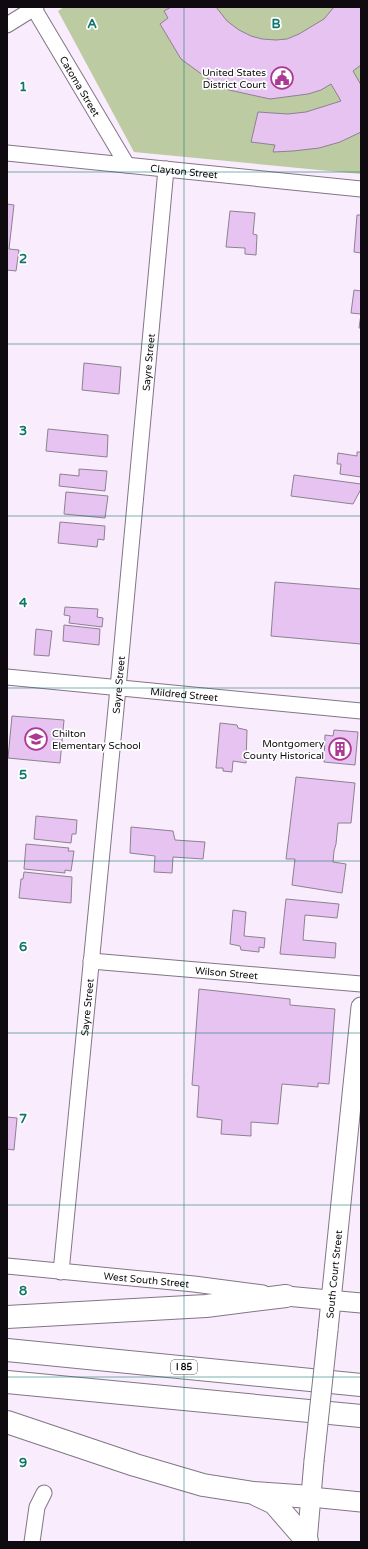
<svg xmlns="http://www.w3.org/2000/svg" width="368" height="1549" font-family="'Varela Round',sans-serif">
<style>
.green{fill:#bccba1}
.building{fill:#e7c3f1;stroke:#8d8191}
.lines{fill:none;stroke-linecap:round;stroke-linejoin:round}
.minor-casing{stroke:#827685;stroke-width:17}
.major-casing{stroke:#827685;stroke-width:21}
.highway-casing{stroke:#827685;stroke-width:24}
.minor{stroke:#fff;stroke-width:15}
.major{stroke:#fff;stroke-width:19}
.highway{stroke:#fff;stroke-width:22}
.major-bridge-casing{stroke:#827685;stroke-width:21;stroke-linecap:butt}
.major-bridge{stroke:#fff;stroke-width:19}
.grid{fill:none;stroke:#0f766e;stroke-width:1;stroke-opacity:0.55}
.labels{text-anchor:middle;stroke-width:3.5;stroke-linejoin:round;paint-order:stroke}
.shield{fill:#fff;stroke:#565457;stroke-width:1}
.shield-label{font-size:9px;font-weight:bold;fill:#0e0a0f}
.poi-label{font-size:10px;fill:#0e0a0f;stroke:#fff;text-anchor:end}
.street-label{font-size:10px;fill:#0e0a0f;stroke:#fff}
.grid-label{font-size:13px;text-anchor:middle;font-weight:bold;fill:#0f766e;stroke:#fff;stroke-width:3.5;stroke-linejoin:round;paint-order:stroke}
</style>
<rect width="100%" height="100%" fill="#f9ecfd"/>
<!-- green -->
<polygon class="green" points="64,7 361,7 361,174 134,152 58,11"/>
<!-- building -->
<g class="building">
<polygon points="171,7 216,7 227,21 239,30 251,36 262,39 276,40 287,39 299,34 324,19 334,7 361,7 361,65 353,71 361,85 361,132 340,142 319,148 293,151 273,152 275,145 251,142 258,112 288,114 306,112 341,101 331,84 321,90 308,94 270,99 229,90 215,84 181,59 160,24 168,18 164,11"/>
<polygon points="7,204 14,205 9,249 19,250 16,271 7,270"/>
<polygon points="230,211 255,213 253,234 257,235 256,255 245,254 245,248 226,247"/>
<polygon points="357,215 361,215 361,253 354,252"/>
<polygon points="354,290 361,291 361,328 359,328 361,314 351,313"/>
<polygon points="84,363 121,367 119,394 82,390"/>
<polygon points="48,429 108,435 107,457 46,451"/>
<polygon points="357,452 361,452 361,477 340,474 341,464 337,464 338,453 357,456"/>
<polygon points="79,469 107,471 105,491 59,486 60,474 79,476"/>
<polygon points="294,475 361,484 361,489 353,504 291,496"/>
<polygon points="66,492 108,496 105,518 64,514"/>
<polygon points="60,522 105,526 104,540 98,539 97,547 58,543"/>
<polygon points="275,582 361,589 361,644 271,636"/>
<polygon points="65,607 98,609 97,617 103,618 102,627 69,623 70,616 64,615"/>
<polygon points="64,625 100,629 99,645 63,641"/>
<polygon points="36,629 52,631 49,656 34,655"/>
<polygon points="12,716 64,720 60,763 8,758"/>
<polygon points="220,723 237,725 238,728 247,730 246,763 233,761 232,772 223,771 223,768 216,768"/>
<polygon points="334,730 358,732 355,765 324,762 325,735 333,736"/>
<polygon points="296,777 355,783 351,823 338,823 336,844 334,851 333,862 346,864 342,893 292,885 295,859 286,859"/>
<polygon points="36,816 77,820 76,834 72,834 71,843 34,839"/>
<polygon points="131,827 173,831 175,840 205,842 203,859 173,857 172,873 154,872 155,856 130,853"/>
<polygon points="26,844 69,848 68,851 74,851 71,871 65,870 65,873 24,869"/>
<polygon points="24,872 72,877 71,903 19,898 21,879 23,879"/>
<polygon points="286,899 339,904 337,918 305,915 303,940 336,943 335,958 280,954"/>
<polygon points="233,910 246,912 244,936 265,938 264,948 259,947 259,952 241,950 240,946 230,944"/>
<polygon points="199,989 290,999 290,1005 335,1009 329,1084 318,1083 318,1087 282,1084 278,1124 251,1122 251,1136 221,1134 222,1120 197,1117 199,1086 192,1085"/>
<polygon points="7,1117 17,1118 14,1150 7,1149"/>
</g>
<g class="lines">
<!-- minor casing -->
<g class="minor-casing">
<g id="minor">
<path id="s1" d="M33,7L127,165"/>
<polyline points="7,25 36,7"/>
<path id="s2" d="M7,153L361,189"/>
<path id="s3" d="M7,677L361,711"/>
<path id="s4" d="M91,961L361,984"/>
<path id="s5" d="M7,1266L194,1284L263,1293"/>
<path id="s6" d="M61,1272L118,688L166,169"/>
<polyline points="32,1542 37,1507 44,1493"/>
</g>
</g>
<!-- major casing -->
<g class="major-casing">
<g id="major">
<polyline points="286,1296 361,1303"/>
<path id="s7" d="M328,1330L361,1007"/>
<polyline points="311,1497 361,1502"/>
<polyline points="307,1542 314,1461"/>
</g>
</g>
<!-- highway casing -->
<g class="highway-casing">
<g id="highway">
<polyline points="7,1317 206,1306 286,1296"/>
<polyline points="7,1350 361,1385"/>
<polyline points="7,1382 361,1416"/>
<polyline points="7,1422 135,1465 203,1485 254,1493 311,1497"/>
<polyline points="257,1495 274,1503 307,1541"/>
</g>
</g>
<!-- minor -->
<use href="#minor" class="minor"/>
<!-- major -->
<use href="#major" class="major"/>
<!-- highway -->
<use href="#highway" class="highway"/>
<!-- major-bridge casing -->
<g class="major-bridge-casing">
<polyline id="major-bridge" points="314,1461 328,1330"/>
</g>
<!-- major-bridge -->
<use href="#major-bridge" class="major-bridge"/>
</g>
<!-- grid -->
<path class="grid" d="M184,7V1542M7,172H361M7,344H361M7,516H361M7,688H361M7,861H361M7,1033H361M7,1205H361M7,1377H361"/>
<!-- icons -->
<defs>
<g id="civic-ring" transform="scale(1.15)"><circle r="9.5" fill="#fff" stroke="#ac3993" stroke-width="1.5"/><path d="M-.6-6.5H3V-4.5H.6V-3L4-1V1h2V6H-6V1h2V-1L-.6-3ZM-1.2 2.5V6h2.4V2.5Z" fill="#ac3993"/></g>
<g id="school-ring" transform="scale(1.15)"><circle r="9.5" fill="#fff" stroke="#ac3993" stroke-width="1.5"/><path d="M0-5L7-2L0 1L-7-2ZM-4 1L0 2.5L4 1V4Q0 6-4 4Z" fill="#ac3993"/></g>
<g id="building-ring" transform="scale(1.15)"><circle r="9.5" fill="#fff" stroke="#ac3993" stroke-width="1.5"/><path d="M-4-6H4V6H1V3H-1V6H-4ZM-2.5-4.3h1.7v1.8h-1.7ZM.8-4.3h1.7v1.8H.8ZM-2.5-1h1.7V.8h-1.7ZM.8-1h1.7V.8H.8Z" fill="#ac3993"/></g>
</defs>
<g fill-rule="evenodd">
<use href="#civic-ring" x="282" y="78"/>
<use href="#school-ring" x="36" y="739"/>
<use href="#building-ring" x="340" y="749"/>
</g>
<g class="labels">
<!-- shield labels -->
<rect class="shield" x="171" y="1360" width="26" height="14" rx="3"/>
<g class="shield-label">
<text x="184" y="1370">I 85</text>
</g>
<!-- poi labels -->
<g class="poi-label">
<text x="266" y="76">United States<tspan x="266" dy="12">District Court</tspan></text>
<text x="52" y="737" text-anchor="start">Chilton<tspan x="52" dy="12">Elementary School</tspan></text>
<text x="324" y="747">Montgomery<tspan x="324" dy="12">County Historical</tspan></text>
</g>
<!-- street labels -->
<g class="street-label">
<text dy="4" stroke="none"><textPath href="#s1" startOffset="92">Catoma Street</textPath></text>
<text dy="4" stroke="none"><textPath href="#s2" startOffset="178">Clayton Street</textPath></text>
<text dy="4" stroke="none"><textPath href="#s6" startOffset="914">Sayre Street</textPath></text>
<text dy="4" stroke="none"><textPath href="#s6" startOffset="590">Sayre Street</textPath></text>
<text dy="4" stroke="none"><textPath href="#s3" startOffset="178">Mildred Street</textPath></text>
<text dy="4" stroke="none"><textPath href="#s4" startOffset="136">Wilson Street</textPath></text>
<text dy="4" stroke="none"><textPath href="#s6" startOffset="266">Sayre Street</textPath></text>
<text dy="4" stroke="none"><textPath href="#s7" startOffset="56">South Court Street</textPath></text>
<text dy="4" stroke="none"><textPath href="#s5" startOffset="140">West South Street</textPath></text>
</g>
</g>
<g class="grid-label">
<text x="92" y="28">A</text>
<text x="276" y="28">B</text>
<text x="23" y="91">1</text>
<text x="23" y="263">2</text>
<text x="23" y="435">3</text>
<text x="23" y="607">4</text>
<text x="23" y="779">5</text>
<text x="23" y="951">6</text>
<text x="23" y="1123">7</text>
<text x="23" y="1295">8</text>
<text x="23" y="1467">9</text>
</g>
<!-- border -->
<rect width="368" height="1549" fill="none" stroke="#0e0a0f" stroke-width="16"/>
</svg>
